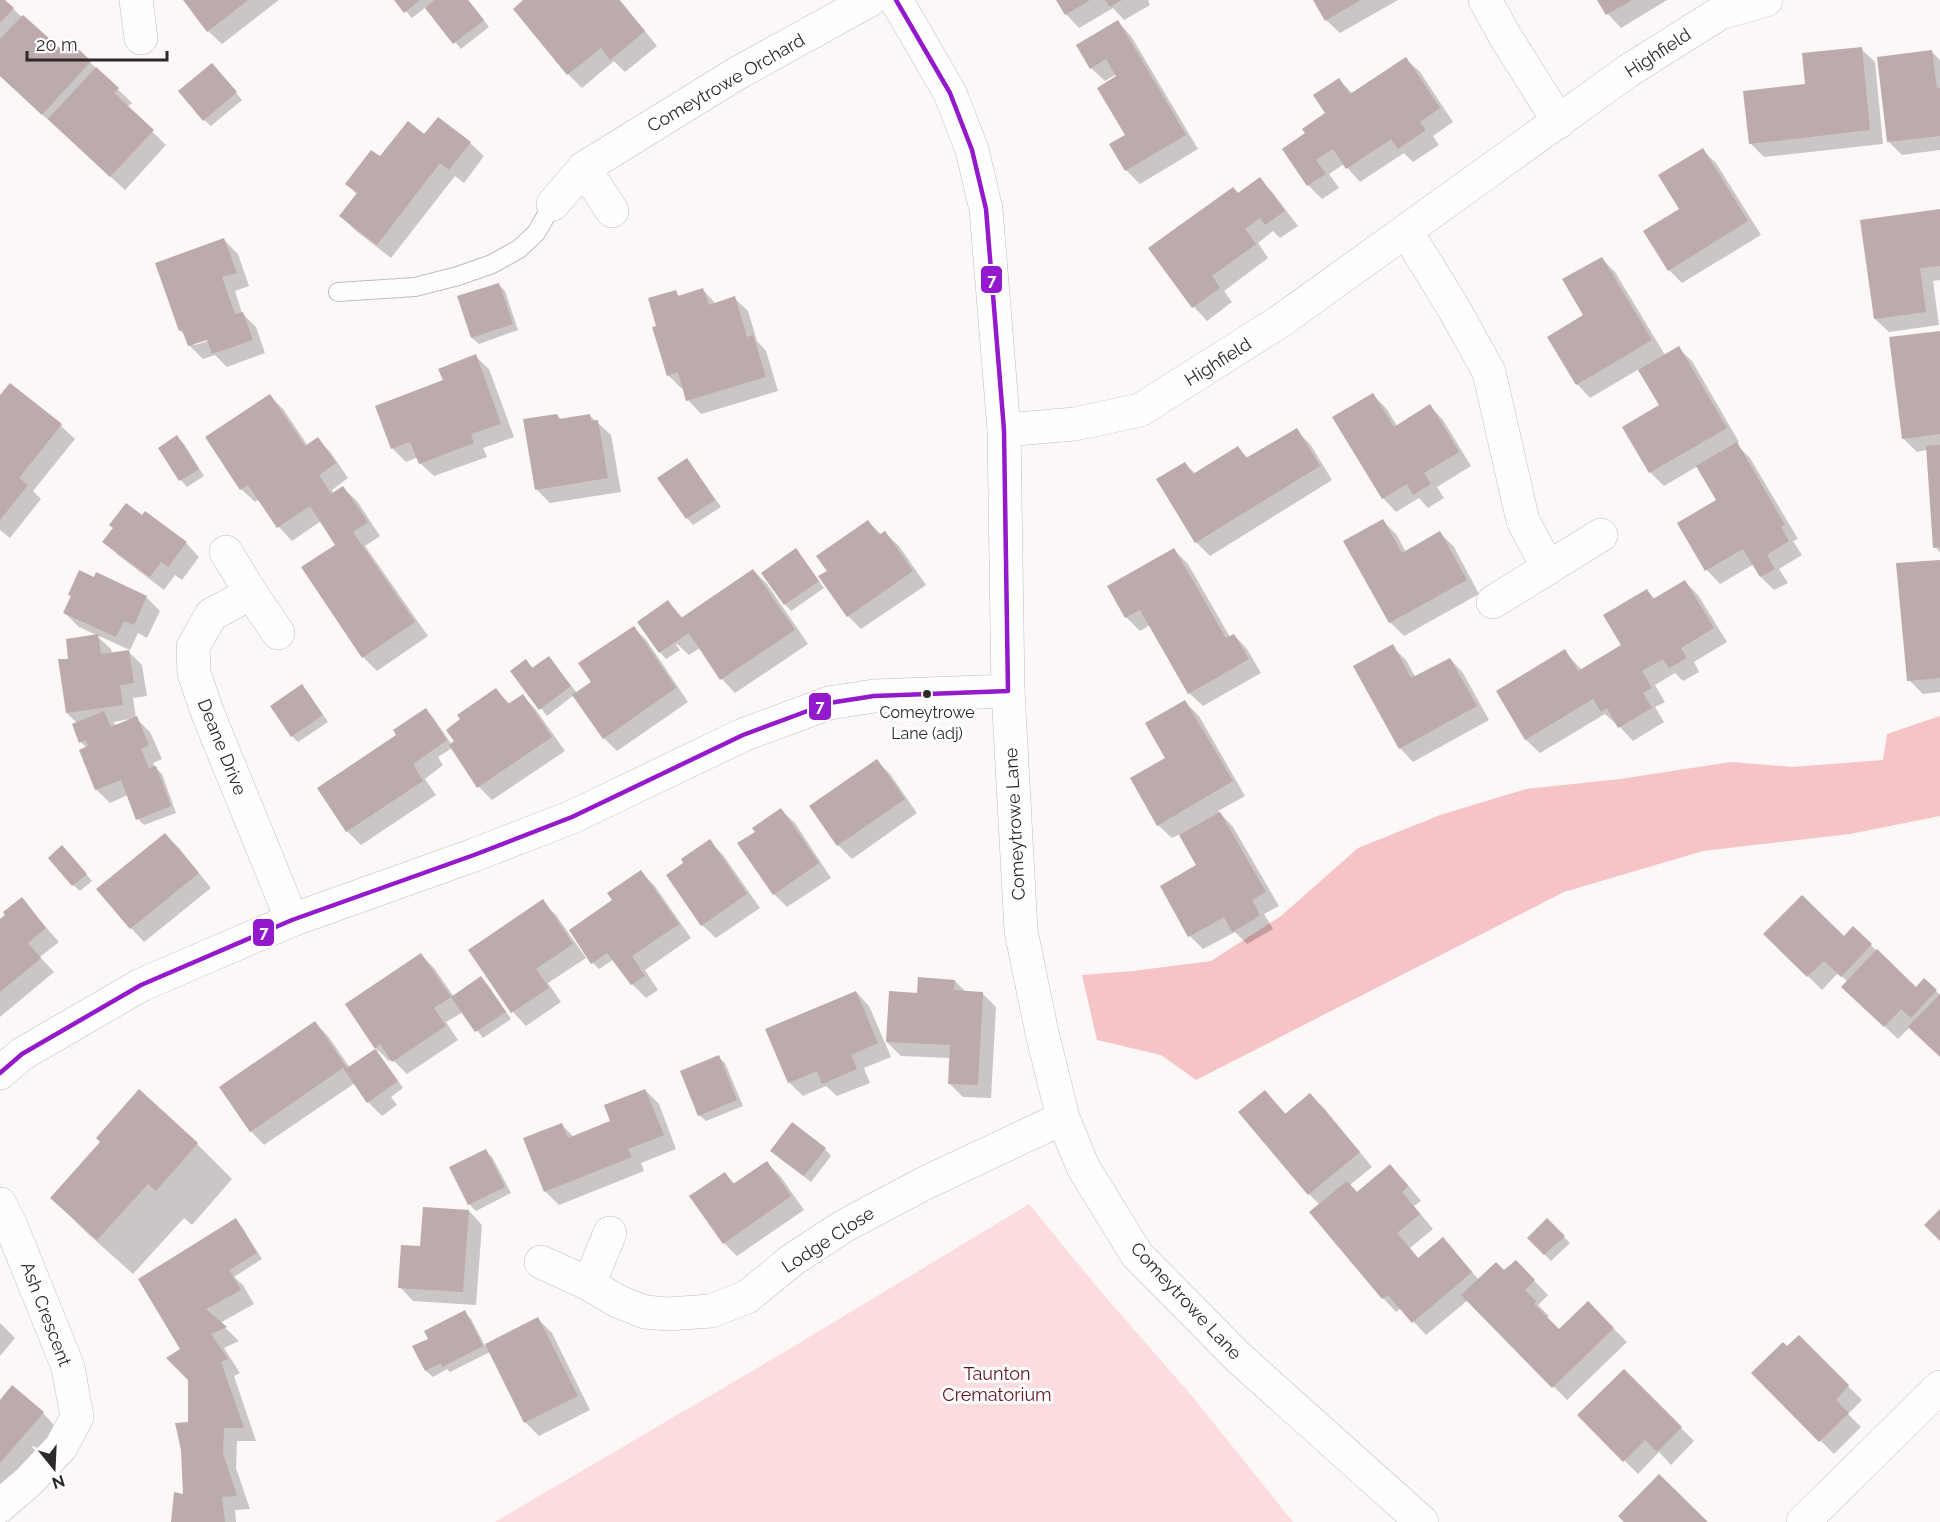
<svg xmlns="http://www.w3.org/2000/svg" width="1940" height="1522" font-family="Raleway,sans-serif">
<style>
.green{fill:#fcdcde}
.forest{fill:#f6c3c6}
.shadow{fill:#0003;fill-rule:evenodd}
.building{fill:#bcaaac}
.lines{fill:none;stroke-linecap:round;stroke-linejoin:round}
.lane-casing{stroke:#c0bcbc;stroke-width:20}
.street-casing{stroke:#c0bcbc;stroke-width:34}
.lane{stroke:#fffefe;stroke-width:18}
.street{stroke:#fffefe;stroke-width:33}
.bus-1-casing{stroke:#fff;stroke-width:9}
.bus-1{stroke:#9419cc;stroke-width:4.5}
.bus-dot{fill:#2e2929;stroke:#fff;stroke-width:2}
.labels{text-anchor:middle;stroke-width:6;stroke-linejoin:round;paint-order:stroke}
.bus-label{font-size:16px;fill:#2e2929;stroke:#fff}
.street-label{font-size:18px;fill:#2e2929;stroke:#fff}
.park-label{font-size:18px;fill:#611321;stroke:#fff}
.line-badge{stroke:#fff;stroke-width:2}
.badge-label{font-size:16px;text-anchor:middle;font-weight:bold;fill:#fff}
</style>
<rect width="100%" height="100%" fill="#fdf8f8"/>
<!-- green -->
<polygon class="green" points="1029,1204 1102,1293 1192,1396 1293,1522 495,1522 786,1351"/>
<!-- forest -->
<polygon class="forest" points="1940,716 1940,816 1850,834 1703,851 1564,892 1196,1080 1161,1055 1097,1040 1082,975 1133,971 1211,961 1281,916 1358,848 1440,815 1526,789 1620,779 1731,762 1792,767 1883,760 1887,734"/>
<!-- shadow -->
<g class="shadow">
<polygon points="0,0 3,0 60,51 68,41 132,103 127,107 166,145 125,190 0,76"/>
<polygon points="185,0 279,0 222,44 208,31"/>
<polygon points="396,0 468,0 489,27 461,49 426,7 412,18"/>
<polygon points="526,0 620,0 657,46 625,72 614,61 582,88 568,74 515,9"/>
<polygon points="1058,0 1148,0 1150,5 1124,20 1113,8 1079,28 1066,14"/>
<polygon points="1315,0 1398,0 1340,33 1326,20"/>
<polygon points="1599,0 1667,0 1621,28 1608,14"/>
<polygon points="1118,22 1131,36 1198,149 1140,184 1126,170 1127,135 1118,77 1117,74 1105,81 1091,68"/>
<polygon points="1861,49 1875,62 1883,144 1764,157 1750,143 1807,86"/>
<polygon points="1931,51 1940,60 1940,150 1902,155 1888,141"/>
<polygon points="1406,59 1420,72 1453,122 1433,136 1439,145 1413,162 1404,153 1360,182 1344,164 1329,174 1339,188 1322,199 1308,185 1284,149 1307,133 1328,114 1339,80 1353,94"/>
<polygon points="218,71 242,100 211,126 204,120"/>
<polygon points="424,136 470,143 484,156 464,183 455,176 391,258 355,230 341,216 358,195 347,184"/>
<polygon points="1702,150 1716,163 1761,235 1682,283 1669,270"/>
<polygon points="1260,179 1273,193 1298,226 1280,238 1273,231 1258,243 1268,258 1224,291 1232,302 1207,321 1194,307 1151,248 1239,195"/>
<polygon points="1940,210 1940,280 1933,281 1939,325 1889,332 1875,319"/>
<path d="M224,240L238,254L249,286L235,291L242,313L256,327L265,353L227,367L215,355L203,359L189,345L186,336L180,330ZM214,336L215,339L195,345L193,343Z"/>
<polygon points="1602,259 1615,272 1665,355 1678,348 1692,361 1739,442 1736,444 1750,458 1798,539 1793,541 1802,555 1779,569 1788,583 1774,590 1761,577 1754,564 1720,584 1707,570 1679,523 1718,500 1698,466 1664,486 1650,472 1624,428 1661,406 1639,369 1590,398 1577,384 1585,316"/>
<polygon points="498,284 505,291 518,330 479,344 472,338"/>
<polygon points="703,290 716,304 734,298 748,311 757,341 766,351 778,391 701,414 688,400 684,388 681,388 668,375 658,327 675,292 680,297"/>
<polygon points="1940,333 1940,552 1935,547 1927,450 1917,452 1903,438"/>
<polygon points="475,356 489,369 514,437 483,448 487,457 434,476 420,463 418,457 406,462 392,448 445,381"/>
<polygon points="10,385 61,426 75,439 33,491 41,499 10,538 0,530 0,397"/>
<polygon points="1373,395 1386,408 1397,426 1430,406 1443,420 1471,466 1437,487 1444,498 1428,508 1419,498 1396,512 1383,498"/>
<polygon points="270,396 283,409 308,446 318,439 331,453 348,478 332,490 334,493 343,488 357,501 380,536 365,546 428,636 377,671 363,657 337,545 321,521 292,541 279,527 259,499 255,502 241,489"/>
<polygon points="557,415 562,420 589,415 611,435 621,492 550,503 537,490"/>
<polygon points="1296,430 1310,444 1332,480 1210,556 1196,542 1185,464 1196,474 1238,448 1249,459"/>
<polygon points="177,437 184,444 204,476 187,487 181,480 160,449"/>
<polygon points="687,460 693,467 721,507 693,525 687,518"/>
<polygon points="1383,521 1396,534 1406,552 1440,533 1454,547 1479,594 1404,636 1390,622 1345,541"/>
<polygon points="868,522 882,535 885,533 899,546 926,585 861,629 848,616 829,571"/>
<polygon points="104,542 186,543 199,557 182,580 175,575 164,590 118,555"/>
<polygon points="796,550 824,588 791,611 785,604"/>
<polygon points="1174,550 1188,564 1230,637 1234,635 1247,649 1261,673 1203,706 1189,693 1150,625 1140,631 1126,617"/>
<polygon points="1940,561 1940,692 1923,694 1909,680"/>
<polygon points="753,570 767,584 808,644 735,693 722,679 700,648 689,655 677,644 676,645 680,650 666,659 660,652 668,602 683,618"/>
<polygon points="1685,582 1698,595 1727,642 1694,662 1699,672 1683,681 1675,673 1655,685 1665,702 1655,707 1664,722 1633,741 1617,724 1616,724 1605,714 1540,753 1526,740 1498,692 1564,651 1582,670 1623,645 1647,591 1655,599"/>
<polygon points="146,597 160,611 147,638 138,633 130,650 79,627 65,613"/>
<polygon points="633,627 647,641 688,702 617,751 604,738 574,695 547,716 512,671 526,661 533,668 549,658 577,693 593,682"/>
<path d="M97,636L111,649L112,654L129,652L142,665L147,696L133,698L136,718L150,732L162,759L153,763L156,768L162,774L176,813L144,825L138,819L128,795L110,803L96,789L87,748L81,742L77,723L67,713L70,660ZM130,719L117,726L113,722Z"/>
<polygon points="1392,646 1406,660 1416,678 1450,659 1463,673 1489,720 1413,762 1400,748"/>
<polygon points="301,686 308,693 328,722 298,742 292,736"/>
<polygon points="496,690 510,704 523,696 536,710 565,751 492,800 479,787 452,748 438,757 443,765 425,779 436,795 361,845 347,831 398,735 426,710 432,716 452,745"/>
<polygon points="1185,702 1199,716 1245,796 1218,811 1233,827 1279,906 1264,914 1273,929 1247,944 1235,932 1203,949 1190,936 1198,866 1180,834 1172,838 1158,825 1167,758"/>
<polygon points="877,761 890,774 917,813 852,859 838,845"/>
<polygon points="781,810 795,823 831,878 787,907 774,894 757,832"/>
<polygon points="165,835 179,848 211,888 144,942 131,928"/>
<polygon points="709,841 723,855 760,908 716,938 702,925 686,864"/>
<polygon points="69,853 92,881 80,891 73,885"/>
<polygon points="641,872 654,885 691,938 645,970 658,990 646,998 632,984 614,959 599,969 593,963 614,901"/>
<polygon points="21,899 59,942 40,957 54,972 0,1017 0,921"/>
<polygon points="542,901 556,915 586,958 548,983 561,1002 526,1026 513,1012 470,950"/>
<polygon points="1853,928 1916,989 1924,980 1940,995 1940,1056 1910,1027 1898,1039 1857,1000 1848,982 1838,973 1822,990 1765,934 1844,938"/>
<polygon points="421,955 434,968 454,997 481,978 488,985 511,1019 483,1038 463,1012 446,1022 458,1040 407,1074 392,1059 389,1061 378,1050 377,1051 403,1088 391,1097 397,1105 382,1116 368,1102 355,1083 264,1145 251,1131 315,1023 328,1036 350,1068 377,1049 347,1005"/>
<polygon points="955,981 966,992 982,993 996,1007 991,1098 963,1097 949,1083 951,1058 901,1056 887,1042 919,995"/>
<polygon points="856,992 869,1006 891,1057 864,1068 870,1083 837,1096 826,1086 803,1096 789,1082"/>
<polygon points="718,1057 725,1063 743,1106 706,1121 699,1115"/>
<polygon points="645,1090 659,1104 676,1149 641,1163 644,1171 559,1205 545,1191 562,1125 574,1137 612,1121"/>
<polygon points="139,1092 197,1144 232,1179 192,1225 184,1218 133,1274 87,1233 52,1198 102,1142"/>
<polygon points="1265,1092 1286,1114 1310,1095 1324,1108 1372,1167 1350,1185 1358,1194 1390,1167 1404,1180 1421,1201 1414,1206 1433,1229 1410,1248 1419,1259 1443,1239 1479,1280 1504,1272 1516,1262 1548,1295 1538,1305 1549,1316 1546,1318 1559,1331 1588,1303 1627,1342 1567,1400 1468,1300 1426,1335 1401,1308 1396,1312 1383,1298 1320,1205 1309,1194"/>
<polygon points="825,1149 831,1156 811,1182 778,1157"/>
<polygon points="485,1151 492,1157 511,1193 476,1211 469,1204"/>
<polygon points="767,1163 781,1177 804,1210 737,1256 724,1243 725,1174 736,1185"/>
<polygon points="469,1211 482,1225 476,1305 413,1301 400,1287"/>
<polygon points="236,1220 242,1227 262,1259 234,1277 243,1285 254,1304 220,1323 239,1341 224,1348 240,1373 234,1376 256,1441 237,1441 236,1468 250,1509 235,1510 236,1522 172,1522 184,1495 189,1424 190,1380 182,1349"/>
<polygon points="1547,1220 1570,1243 1551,1261 1529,1238"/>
<polygon points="464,1312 471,1319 485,1346 538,1319 552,1333 590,1410 539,1436 525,1422 490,1352 450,1372 447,1369 433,1377 426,1371 414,1347 430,1340"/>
<polygon points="0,1323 15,1338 0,1356"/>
<polygon points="1799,1337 1862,1400 1848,1414 1861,1427 1834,1454 1753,1373 1787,1348"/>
<polygon points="1624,1371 1694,1441 1671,1465 1659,1452 1638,1474 1579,1415"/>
<polygon points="0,1402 43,1413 56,1427 0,1492"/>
</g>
<!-- building -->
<g class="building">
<polygon points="0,0 5,0 14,8 0,23"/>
<polygon points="183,0 248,0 207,32"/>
<polygon points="394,0 420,0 404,13"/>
<polygon points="435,0 468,0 484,20 453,44 425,8"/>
<polygon points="523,0 619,0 645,31 610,60 601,48 567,75 513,9"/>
<polygon points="1056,0 1090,0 1065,15"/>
<polygon points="1105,0 1122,0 1110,7"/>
<polygon points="1313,0 1361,0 1325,21"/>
<polygon points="1597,0 1632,0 1606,15"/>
<polygon points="23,15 60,48 68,39 91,61 42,115 0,76 0,39"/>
<polygon points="1118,20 1186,135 1125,171 1109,144 1125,135 1097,88 1116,76 1106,59 1090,69 1076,45"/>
<polygon points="1862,47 1870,130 1749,144 1743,91 1805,84 1802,53"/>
<polygon points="1932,50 1937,88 1940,88 1940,136 1887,142 1877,57"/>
<polygon points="1406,57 1440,108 1420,122 1426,130 1398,149 1391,139 1346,169 1333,149 1316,160 1326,174 1307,186 1282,149 1305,133 1302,129 1325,113 1313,95 1339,78 1350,94"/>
<polygon points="212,63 237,92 203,121 178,91"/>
<polygon points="96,67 119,88 114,93 154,130 110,177 48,119"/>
<polygon points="438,117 471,142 449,170 440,163 377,245 339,216 357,193 345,184 371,150 380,156 408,121 424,134"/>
<polygon points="1703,148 1748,221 1668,271 1643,231 1679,209 1658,175"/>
<polygon points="1260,177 1285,211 1265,225 1260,218 1245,229 1256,244 1212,276 1220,288 1192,308 1148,248 1233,187 1238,193"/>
<polygon points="1940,209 1940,266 1920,268 1926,312 1874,319 1860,220"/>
<polygon points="224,238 237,273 222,277 235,314 243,312 253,340 212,354 207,340 188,346 182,330 179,331 155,263"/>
<polygon points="1602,257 1652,340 1576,385 1547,337 1583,315 1562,279"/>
<polygon points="499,283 513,324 471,338 457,296"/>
<polygon points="703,288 709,305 735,296 747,337 753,335 766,377 686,401 678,372 667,376 652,327 656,326 648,298 676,290 678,296"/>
<polygon points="1940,331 1940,434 1902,439 1889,337"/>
<polygon points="1679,346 1727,428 1649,473 1622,427 1659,405 1638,370"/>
<polygon points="476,354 501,424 471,434 474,443 419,464 410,442 391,449 375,406 443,380 438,369"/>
<polygon points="10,383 62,424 19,478 28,485 0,520 0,395"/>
<polygon points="1373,393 1394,427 1430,404 1459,452 1424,473 1431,484 1413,495 1407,484 1382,499 1332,417"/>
<polygon points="270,394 305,446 318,437 336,463 319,475 331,494 343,486 368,522 353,532 415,622 362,658 301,567 335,545 310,506 277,528 248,485 240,490 205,437"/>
<polygon points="557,414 559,419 590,414 591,421 598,420 608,478 535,490 523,419"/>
<polygon points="1297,428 1320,466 1195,543 1156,479 1185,462 1193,474 1238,446 1246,458"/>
<polygon points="177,435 199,469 179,481 158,448"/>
<polygon points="1737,442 1785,525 1781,527 1789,541 1767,555 1775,569 1760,577 1743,549 1705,571 1677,523 1716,500 1696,466"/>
<polygon points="1940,445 1940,547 1933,548 1926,446"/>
<polygon points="687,458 715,500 686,519 657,478"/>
<polygon points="126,503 142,515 145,511 187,542 168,567 161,562 150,577 102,542 113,528 109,525"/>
<polygon points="1383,519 1402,553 1440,531 1467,580 1389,623 1343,541"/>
<polygon points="868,520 879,535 885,531 913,571 847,617 818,576 827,571 816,556"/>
<polygon points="796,548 819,581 784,605 761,573"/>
<polygon points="1174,548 1226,638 1234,634 1249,659 1188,694 1140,610 1125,618 1107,586"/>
<polygon points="1940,560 1940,678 1907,681 1896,563"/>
<polygon points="753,569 795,630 720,680 689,633 659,653 637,622 668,600 681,618"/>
<polygon points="79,570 94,577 96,572 147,596 134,625 124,621 116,637 63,613 71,596 68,595"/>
<polygon points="1685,580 1714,628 1681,648 1687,658 1669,668 1663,659 1642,671 1652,688 1643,693 1652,708 1618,728 1607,708 1601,712 1593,699 1525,740 1496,691 1565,649 1578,671 1621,645 1603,615 1647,589 1653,599"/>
<polygon points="634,626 676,688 603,739 572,695 591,682 578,663"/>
<polygon points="98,634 101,654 129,650 134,683 120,685 123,705 66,713 58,659 68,659 66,639"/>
<polygon points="1393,644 1411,678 1450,658 1477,706 1399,749 1353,666"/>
<polygon points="549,656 571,686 539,710 510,671 526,659 532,668"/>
<polygon points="302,684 323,715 291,737 270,706"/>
<polygon points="496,688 508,704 523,694 552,737 477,788 449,745 454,741 446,730 460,719 457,715"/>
<polygon points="1185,700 1233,781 1157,826 1130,778 1165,758 1145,723"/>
<polygon points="426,708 447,740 413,764 423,781 346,832 317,788 396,735 393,730"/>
<polygon points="104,711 111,727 137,716 149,745 141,749 149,768 156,766 171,806 136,820 121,780 95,790 79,750 88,746 86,740 79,743 72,724"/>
<polygon points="877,759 905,799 837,846 809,806"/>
<polygon points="781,808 819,863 773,895 737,843 755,832 752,828"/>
<polygon points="1220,812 1266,892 1252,900 1260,915 1253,920 1232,932 1224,917 1188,937 1160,886 1196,865 1179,835"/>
<polygon points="165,833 199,873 130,929 96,889"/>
<polygon points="710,839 747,894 701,926 666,875 683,863 681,859"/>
<polygon points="62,845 87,874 72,886 48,858"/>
<polygon points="641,870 679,924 632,956 645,976 631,985 607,953 591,964 569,930 612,900 607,893"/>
<polygon points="1802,895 1844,936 1853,926 1872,944 1841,977 1824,961 1807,977 1763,934"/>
<polygon points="22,897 46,928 28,943 41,958 0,992 0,919 5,915 3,912"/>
<polygon points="543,899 573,944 536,969 549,988 511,1013 468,950"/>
<polygon points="1877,949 1916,987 1924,978 1937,990 1911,1018 1901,1009 1884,1027 1841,987"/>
<polygon points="421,953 451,997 434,1008 446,1026 392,1062 380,1044 375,1049 398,1081 367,1103 343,1068 250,1132 219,1087 315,1021 347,1068 375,1049 345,1004"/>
<polygon points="481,976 506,1012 475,1032 451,997"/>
<polygon points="918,977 955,980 954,990 983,992 978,1085 948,1084 950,1045 886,1042 889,991 917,993"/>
<polygon points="856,991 878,1043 851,1055 857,1069 822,1084 817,1071 788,1083 765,1029"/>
<polygon points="1940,994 1940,1057 1908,1027"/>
<polygon points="719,1055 737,1100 698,1116 680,1071"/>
<polygon points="139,1089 198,1143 156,1191 148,1184 97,1240 50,1198 100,1142 96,1138"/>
<polygon points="645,1089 664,1135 628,1149 632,1157 544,1192 523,1138 562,1123 568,1138 610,1121 604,1105"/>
<polygon points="1265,1090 1285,1114 1310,1093 1360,1152 1308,1195 1238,1112"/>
<polygon points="792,1122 826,1148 804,1176 770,1151"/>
<polygon points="486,1149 505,1187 468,1205 449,1167"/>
<polygon points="767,1161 791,1196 723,1244 689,1196 725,1172 733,1184"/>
<polygon points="1390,1164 1408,1186 1402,1192 1420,1214 1397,1233 1418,1258 1443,1237 1472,1272 1412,1323 1388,1295 1382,1299 1309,1212 1347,1181 1357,1192"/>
<polygon points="423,1207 469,1210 463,1292 398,1288 401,1245 420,1246"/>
<polygon points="1940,1209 1940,1241 1924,1225"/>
<polygon points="236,1218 257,1253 229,1270 241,1290 206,1309 227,1327 211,1334 228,1359 221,1362 244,1428 224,1428 223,1453 237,1496 222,1497 225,1522 171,1522 174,1492 183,1494 181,1450 175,1423 188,1422 188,1380 166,1358 180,1349 138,1279"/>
<polygon points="1547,1218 1565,1236 1544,1255 1527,1238"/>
<polygon points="1516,1260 1535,1280 1525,1290 1536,1301 1534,1304 1559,1329 1588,1301 1614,1328 1552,1388 1461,1295 1496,1262 1504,1270"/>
<polygon points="465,1310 483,1346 442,1367 441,1363 425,1371 412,1346 428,1339 424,1331"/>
<polygon points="538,1317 578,1396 524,1423 485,1344"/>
<polygon points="1799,1335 1849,1385 1836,1400 1849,1413 1819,1442 1751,1373 1783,1342 1787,1346"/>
<polygon points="1624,1369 1682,1427 1657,1452 1645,1440 1623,1462 1577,1415"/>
<polygon points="12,1385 44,1412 0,1463 0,1400"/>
<polygon points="1659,1474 1708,1522 1624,1522 1618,1516"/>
</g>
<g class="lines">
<!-- lane casing -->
<g class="lane-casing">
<polyline id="lane" points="338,292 415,287 458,276 492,264 519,249 536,233 553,204"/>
</g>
<!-- street casing -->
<g class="street-casing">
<g id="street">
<polyline points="136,0 141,38"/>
<polyline points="896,0 950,93 972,150 986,209 1004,430 1008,691 1021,931 1042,1033 1063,1118 1083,1167 1137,1255 1239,1358 1422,1522"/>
<polyline points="1485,0 1505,36 1559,122"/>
<polyline points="584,168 612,211"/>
<polyline points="553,204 584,168 736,74 870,0"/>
<polyline points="1406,231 1453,307 1489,372 1523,521 1548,568"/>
<polyline points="1004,430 1075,424 1140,410 1279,322 1628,71 1720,13 1766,0"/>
<polyline points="226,552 251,593 211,615 193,647 194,673 208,714 292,920"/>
<polyline points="251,593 278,633"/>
<polyline points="1493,602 1601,535"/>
<polyline points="0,1073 22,1054 141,985 292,920 474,855 572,817 743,735 829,703 874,696 1008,691"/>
<polyline points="0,1204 11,1226 68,1367 77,1417 61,1447 28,1482 0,1506"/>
<polyline points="610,1233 589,1284 617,1301 645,1312 668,1314 711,1311 747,1297 792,1260 844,1226 925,1183 1063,1118"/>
<polyline points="541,1262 589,1284"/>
<polyline points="1803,1522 1940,1387"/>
</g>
</g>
<!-- lane -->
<use href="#lane" class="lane"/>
<!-- street -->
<use href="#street" class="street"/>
<!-- bus-1 casing -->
<g class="bus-1-casing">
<polyline id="bus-1" points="0,1073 22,1054 141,985 292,920 474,855 572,817 743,735 829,703 874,696 1008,691 1004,430 986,209 972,150 950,93 896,0"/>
</g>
<!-- bus-1 -->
<use href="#bus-1" class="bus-1"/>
</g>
<!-- markers -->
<circle class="bus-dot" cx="927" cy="694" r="5"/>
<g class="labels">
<!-- bus labels -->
<g class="bus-label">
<text x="927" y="718">Comeytrowe<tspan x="927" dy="21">Lane (adj)</tspan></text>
</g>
<!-- street labels -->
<g class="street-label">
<text transform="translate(1658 53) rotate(-33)" y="6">Highfield</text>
<text transform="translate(726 83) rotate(-30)" y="6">Comeytrowe Orchard</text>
<text transform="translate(1218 362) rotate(-32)" y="6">Highfield</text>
<text transform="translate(222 747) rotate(68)" y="6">Deane Drive</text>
<text transform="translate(1015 824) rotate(-93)" y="6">Comeytrowe Lane</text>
<text transform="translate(828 1240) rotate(-33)" y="6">Lodge Close</text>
<text transform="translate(1186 1301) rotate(47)" y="6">Comeytrowe Lane</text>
<text transform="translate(46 1314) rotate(69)" y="6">Ash Crescent</text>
</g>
<!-- park labels -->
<g class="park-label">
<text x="997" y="1380">Taunton<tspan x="997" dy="21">Crematorium</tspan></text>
</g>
</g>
<g class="line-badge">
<rect x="980" y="265" width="23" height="29" rx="6" fill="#9419cc"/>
<rect x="808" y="692" width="24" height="29" rx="6" fill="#9419cc"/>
<rect x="252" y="918" width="23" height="29" rx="6" fill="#9419cc"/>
</g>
<g class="badge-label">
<text x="992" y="286">7</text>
<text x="820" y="712">7</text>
<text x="264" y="938">7</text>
</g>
<!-- north arrow -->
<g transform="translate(54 1468) rotate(162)" stroke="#ffffff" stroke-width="4.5" paint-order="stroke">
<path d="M0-4.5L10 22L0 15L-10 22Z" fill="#2e2929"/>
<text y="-9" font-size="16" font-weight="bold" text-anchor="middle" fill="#2e2929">N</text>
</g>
<!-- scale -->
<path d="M27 51v9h140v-9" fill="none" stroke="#2e2929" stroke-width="3"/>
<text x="36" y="51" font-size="18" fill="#2e2929" stroke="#ffffff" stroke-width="4.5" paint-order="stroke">20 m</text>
</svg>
